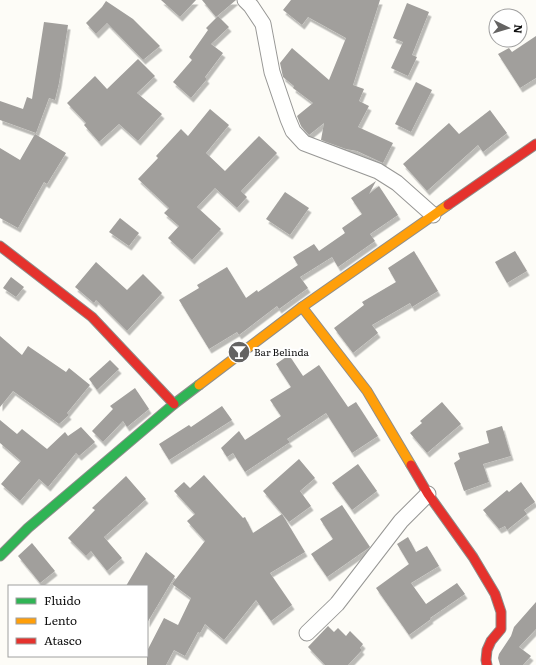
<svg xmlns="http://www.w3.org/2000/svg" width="536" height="665" font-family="Literata,serif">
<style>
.building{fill:#a19f9c;filter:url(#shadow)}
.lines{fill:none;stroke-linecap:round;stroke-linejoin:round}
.street-casing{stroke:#979795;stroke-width:17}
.fast-casing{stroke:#8e8d8b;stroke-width:11}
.slow-casing{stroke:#8e8d8b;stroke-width:11}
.jam-casing{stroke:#8e8d8b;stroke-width:11}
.street{stroke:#fffffe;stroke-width:15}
.fast{stroke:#30b455;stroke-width:9}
.slow{stroke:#ff9f0a;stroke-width:9}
.jam{stroke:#e5322d;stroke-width:9}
.labels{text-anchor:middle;stroke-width:4;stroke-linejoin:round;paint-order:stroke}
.poi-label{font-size:10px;fill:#111;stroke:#fff;text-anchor:start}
</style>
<defs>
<filter id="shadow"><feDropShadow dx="2.5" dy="4.5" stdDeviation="0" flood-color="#0004"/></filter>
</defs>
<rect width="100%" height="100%" fill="#fdfcf7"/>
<!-- building -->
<g class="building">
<polygon points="161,0 196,0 180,17"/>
<polygon points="202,0 236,0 216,17"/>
<polygon points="291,0 380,0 353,85 364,89 359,101 369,106 358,127 393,143 383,163 357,151 346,149 321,140 324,123 309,135 301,126 297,116 313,103 293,88 294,86 283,77 280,63 292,48 329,80 346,38 308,17 302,25 283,10"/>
<polygon points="106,1 133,19 160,46 143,60 107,23 96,34 86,23 102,7"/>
<polygon points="407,3 429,12 412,55 417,57 408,76 391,68 403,42 393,38"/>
<polygon points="218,16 229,27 211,44 223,53 205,77 207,79 191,98 173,82 192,60 189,57 208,30 206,28"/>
<polygon points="44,22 68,25 59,83 55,100 49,98 36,133 0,120 0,101 23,109 27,97 32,99"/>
<polygon points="536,36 536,78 520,88 498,54 509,48 512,52"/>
<polygon points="138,59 155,76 137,93 162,114 138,141 119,124 99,142 84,125 86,123 67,103 95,76 107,89"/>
<polygon points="416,82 432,90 411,132 395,124"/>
<polygon points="210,109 229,125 206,153 225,171 259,136 277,153 241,191 247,197 237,208 215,188 197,207 221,229 192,260 168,238 179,226 164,213 169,208 138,179 158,158 156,156 181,129 188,136"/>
<polygon points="490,110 507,133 483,152 478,145 427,191 403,164 449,123 459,134"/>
<polygon points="35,134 66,153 47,184 44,182 18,228 0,218 0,148 20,160"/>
<polygon points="376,181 369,194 379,186 398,215 370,234 375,241 338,267 332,257 300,277 308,288 279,309 277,306 239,335 237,332 209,349 179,300 199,288 197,285 227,267 246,298 257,290 258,292 298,265 293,257 314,244 319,251 345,233 342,228 362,214 351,198"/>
<polygon points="285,192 309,208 290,235 266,219"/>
<polygon points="120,218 139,233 129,246 109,232"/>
<polygon points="414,251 438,291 412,307 410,303 372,325 378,333 353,353 334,328 364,305 362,302 396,282 388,268"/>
<polygon points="515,251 527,271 507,283 495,262"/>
<polygon points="96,262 127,290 143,274 162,293 127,331 96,300 94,303 75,287"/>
<polygon points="11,277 24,287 16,297 3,288"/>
<polygon points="0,336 22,355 28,346 66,372 69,368 90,385 67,413 69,415 59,424 13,391 0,407"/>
<polygon points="289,355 303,376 319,365 348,407 356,402 378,436 352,453 326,413 287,439 290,442 245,472 233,453 227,457 221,448 239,431 245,440 281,416 270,400 291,387 276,364"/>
<polygon points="110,360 119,369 97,390 89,379"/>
<polygon points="135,388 149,409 127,427 123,421 103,442 92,431 113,409 110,406"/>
<polygon points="442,402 461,424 427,453 410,433 422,423 420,421"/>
<polygon points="222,406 232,420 169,460 159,444 189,425 191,427"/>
<polygon points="0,420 17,434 22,429 47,449 65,432 68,436 81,427 95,442 79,456 76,453 48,487 39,479 20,501 1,484 21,461 0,443"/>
<polygon points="502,426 511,456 483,464 489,482 464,491 454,463 460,459 458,453 489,443 486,431"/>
<polygon points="299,459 315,478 300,491 311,506 289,522 263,491"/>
<polygon points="358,464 377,491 352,510 332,483"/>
<polygon points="204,475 243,518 245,517 253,533 282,514 305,552 270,573 292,605 271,621 256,600 224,640 205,624 200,633 198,632 185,656 174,650 166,665 147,665 147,651 164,618 178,625 191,598 172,584 205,541 187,521 195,514 174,491 184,482 190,488"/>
<polygon points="126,476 146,499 104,537 122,558 107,571 91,551 86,556 68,538 95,510 92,508"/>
<polygon points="521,482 535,502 524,510 527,514 507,530 505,526 499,529 483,510 507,490 509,492"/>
<polygon points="342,505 370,547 327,577 311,554 333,539 320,519"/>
<polygon points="408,537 416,552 427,546 439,566 411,583 426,604 457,583 465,594 430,618 431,619 409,635 376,588 409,564 397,544"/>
<polygon points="32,543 55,571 40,583 18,556"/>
<polygon points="146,552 175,576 147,623 147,586 126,586"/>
<polygon points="536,602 536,629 519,647 531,656 523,665 500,665 498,658 499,654 511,636 514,627"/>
<polygon points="328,626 334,632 338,628 346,636 350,631 363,644 360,648 362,650 348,665 325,665 308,647"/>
</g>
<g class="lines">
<!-- street casing -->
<g class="street-casing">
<g id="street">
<polyline points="245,0 251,6 263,24 272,72 288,119 293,131 304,143 378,171 397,183 433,215"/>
<polyline points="307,633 337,604 401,521 428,494"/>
</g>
</g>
<!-- fast casing -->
<g class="fast-casing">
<polyline id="fast" points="0,556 28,528 174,404 199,385"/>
</g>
<!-- slow casing -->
<g class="slow-casing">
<g id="slow">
<polyline points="302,307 367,391 411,465"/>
<polyline points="199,385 302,307 448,205"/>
</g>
</g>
<!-- jam casing -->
<g class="jam-casing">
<g id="jam">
<polyline points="448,205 536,144"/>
<polyline points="0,246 92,317 174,404"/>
<polyline points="411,465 428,494 473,557 495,594 501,612 501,629 491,641 487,650 486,660 487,665"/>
</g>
</g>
<!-- street -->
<use href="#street" class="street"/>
<!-- fast -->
<use href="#fast" class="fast"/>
<!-- slow -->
<use href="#slow" class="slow"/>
<!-- jam -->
<use href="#jam" class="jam"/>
</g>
<!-- icons -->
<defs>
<g id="bar-disc" transform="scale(1.15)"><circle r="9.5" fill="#646362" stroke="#fff"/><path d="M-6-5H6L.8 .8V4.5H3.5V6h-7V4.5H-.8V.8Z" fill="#fff"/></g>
</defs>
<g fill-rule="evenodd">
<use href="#bar-disc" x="239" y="352"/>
</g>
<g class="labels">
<!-- poi labels -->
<g class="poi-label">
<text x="254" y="356">Bar Belinda</text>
</g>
</g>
<!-- legend -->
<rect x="8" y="585" width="140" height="72" fill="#ffffff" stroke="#a0a0a0"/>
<rect x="16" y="598" width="20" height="6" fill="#30b455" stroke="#a0a0a0"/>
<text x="44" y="605" font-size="12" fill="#111111">Fluido</text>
<rect x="16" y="618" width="20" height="6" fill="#ff9f0a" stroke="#a0a0a0"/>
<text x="44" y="625" font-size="12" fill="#111111">Lento</text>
<rect x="16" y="638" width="20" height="6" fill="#e5322d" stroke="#a0a0a0"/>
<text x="44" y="645" font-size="12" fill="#111111">Atasco</text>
<!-- north arrow -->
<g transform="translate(508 28) rotate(95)"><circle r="19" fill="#ffffff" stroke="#a0a0a0"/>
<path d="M0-3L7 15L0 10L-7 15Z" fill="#646362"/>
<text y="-6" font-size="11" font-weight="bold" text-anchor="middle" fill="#111111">N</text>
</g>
</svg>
